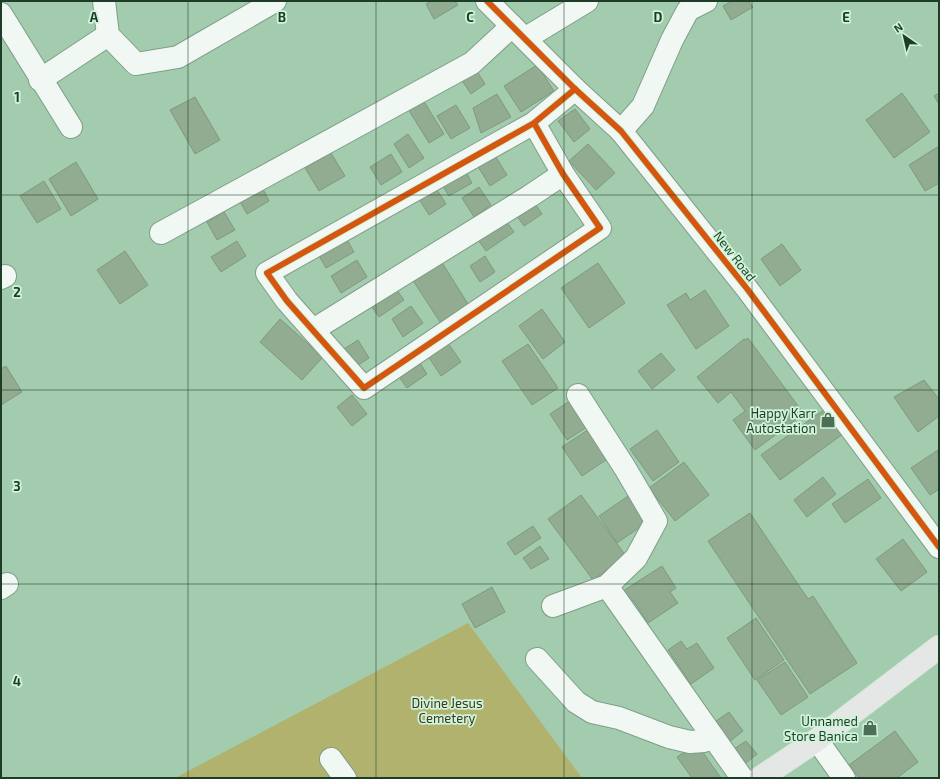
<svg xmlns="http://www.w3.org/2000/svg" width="940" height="779" font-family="'Exo 2',sans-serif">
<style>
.green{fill:#b0b26e}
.building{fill:#92ac91;stroke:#7f997e}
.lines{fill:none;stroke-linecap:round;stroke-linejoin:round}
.minor-casing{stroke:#7e9f88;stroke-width:24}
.major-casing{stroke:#d6e8db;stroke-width:24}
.minor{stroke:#f1f7f3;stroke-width:22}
.major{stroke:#e5e6e6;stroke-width:22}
.cycleway-casing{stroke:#d0f4d9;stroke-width:8}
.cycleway{stroke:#d4560f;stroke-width:6}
.grid{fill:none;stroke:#1e3d28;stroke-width:1;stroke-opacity:0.55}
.labels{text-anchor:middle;stroke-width:3.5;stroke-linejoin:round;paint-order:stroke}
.street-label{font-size:13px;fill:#1e3d28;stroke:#d0f4d9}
.poi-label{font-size:13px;fill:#1e3d28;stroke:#d0f4d9;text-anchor:end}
.park-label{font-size:13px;fill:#3d3620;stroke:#d0f4d9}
.grid-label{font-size:13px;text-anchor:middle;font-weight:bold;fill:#1e3d28;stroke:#d0f4d9;stroke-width:3.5;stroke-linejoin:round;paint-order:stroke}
</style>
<rect width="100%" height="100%" fill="#a3ccaf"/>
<!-- green -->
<polygon class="green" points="468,623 582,778 175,778"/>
<!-- building -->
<g class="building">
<polygon points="432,1 455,1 458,5 434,19 426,4"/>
<polygon points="732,1 748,1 753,7 731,20 723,6"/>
<polygon points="537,65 554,91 521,112 504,86"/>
<polygon points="476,70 485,84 471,94 461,79"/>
<polygon points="902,93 930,132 894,158 866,120"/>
<polygon points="939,93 939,104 934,96"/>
<polygon points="497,94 511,117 481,133 473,108"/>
<polygon points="195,97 220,140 195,154 170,110"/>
<polygon points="423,100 444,134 429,143 408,109"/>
<polygon points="456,105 470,128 451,139 437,116"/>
<polygon points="575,109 590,129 574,142 558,121"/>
<polygon points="408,134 424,158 409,168 394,144"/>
<polygon points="588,144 615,173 596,190 569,161"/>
<polygon points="939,146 939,183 925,191 909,165"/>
<polygon points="331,153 345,176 319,191 305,168"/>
<polygon points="391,154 402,172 381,185 370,167"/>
<polygon points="494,154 507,175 490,186 477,165"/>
<polygon points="76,162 98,199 71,216 49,179"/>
<polygon points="465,170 472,183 449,196 441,183"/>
<polygon points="44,181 61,209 37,223 20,196"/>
<polygon points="261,185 269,201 247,214 238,198"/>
<polygon points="434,185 446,204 429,215 417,196"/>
<polygon points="479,187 491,205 474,217 462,198"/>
<polygon points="532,199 542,214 524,226 517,216"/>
<polygon points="224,212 235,230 217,240 207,222"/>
<polygon points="506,221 514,232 486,251 478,240"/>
<polygon points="346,238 354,252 326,268 318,254"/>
<polygon points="237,241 246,256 221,272 211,257"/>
<polygon points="782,244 801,270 780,286 761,259"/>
<polygon points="125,251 148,285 120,304 97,270"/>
<polygon points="485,256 495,272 480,282 470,266"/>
<polygon points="357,260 367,277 341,293 331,276"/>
<polygon points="441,261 468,304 440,322 412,279"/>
<polygon points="598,263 625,303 589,328 561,288"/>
<polygon points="396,289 404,300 379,317 371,306"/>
<polygon points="705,290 729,326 696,349 667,305 686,293 690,300"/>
<polygon points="411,306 423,323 403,337 392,319"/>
<polygon points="542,309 565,342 543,359 519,326"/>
<polygon points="280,319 323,357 302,380 260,342"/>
<polygon points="748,338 804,414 755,450 733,420 745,411 731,392 718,403 697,377 744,339 745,340"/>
<polygon points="358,340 369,358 355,367 344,349"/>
<polygon points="448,343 461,362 441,376 428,356"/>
<polygon points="528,344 558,388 532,405 502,361"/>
<polygon points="661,353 675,370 652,389 638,371"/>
<polygon points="418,360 427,374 407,388 397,374"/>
<polygon points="6,366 22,392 1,405 1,369"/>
<polygon points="924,380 939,399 939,416 918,432 894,397"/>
<polygon points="352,395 367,414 352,426 337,407"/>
<polygon points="576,397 593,423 567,440 550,414"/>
<polygon points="829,406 847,431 780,480 761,455"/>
<polygon points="592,427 612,456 582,476 562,447"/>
<polygon points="657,430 679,462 653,481 630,449"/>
<polygon points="938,450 939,492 938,490 930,495 911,468"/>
<polygon points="684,462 709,495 675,521 649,488"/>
<polygon points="823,477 836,494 807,517 794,500"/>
<polygon points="868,479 881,498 845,523 832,504"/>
<polygon points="634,492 652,519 617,543 599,516"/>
<polygon points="581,495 626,556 593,580 548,519"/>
<polygon points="750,513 808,599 813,596 857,663 810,694 708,541"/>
<polygon points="533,526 541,538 515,555 507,543"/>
<polygon points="903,539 927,572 901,591 876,559"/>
<polygon points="540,546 549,559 531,569 523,558"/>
<polygon points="662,566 676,588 670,592 678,603 648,623 633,600 630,602 623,591"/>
<polygon points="492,587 505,612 475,628 462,604"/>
<polygon points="756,618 784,660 755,680 727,638"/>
<polygon points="681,641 687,649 697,643 714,668 691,684 668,650"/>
<polygon points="785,662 808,697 781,715 757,680"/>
<polygon points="729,712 743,731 728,743 712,724"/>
<polygon points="895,731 918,762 897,778 859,778 849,765"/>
<polygon points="746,741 757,754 746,763 734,749"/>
<polygon points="697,744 721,778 692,778 677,757"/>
</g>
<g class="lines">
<!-- minor casing -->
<g class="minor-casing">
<g id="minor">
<polyline points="104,1 108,35 136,64 178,57 275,1"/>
<polyline points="487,1 575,89 621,131 748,290 939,547"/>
<polyline points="1,14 71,127"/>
<polyline points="526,38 587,1"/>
<polyline points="40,80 108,35"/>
<polyline points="534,123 563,174 600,228 364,388 287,301 267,273 534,123 575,89"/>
<polyline points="621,131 643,106 672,40 688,10 706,1"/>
<polyline points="161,233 472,63 512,26"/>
<polyline points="1,278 5,276"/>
<polyline points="313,330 530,196 563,174"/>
<polyline points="607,586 742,778"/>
<polyline points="1,588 7,584"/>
<polyline points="553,606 607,586 636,558 656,521 625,468 578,395"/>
<polyline points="537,659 576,702 592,712 619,718 669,737 690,742 704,741 713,737"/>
<polyline points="817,740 844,778"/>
<polyline points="331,759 345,778"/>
</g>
</g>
<!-- major casing -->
<g class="major-casing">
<polyline id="major" points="760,778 817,740 939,647"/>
</g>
<!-- minor -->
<use href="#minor" class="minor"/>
<!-- major -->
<use href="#major" class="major"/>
<!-- cycleway casing -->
<g class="cycleway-casing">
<g id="cycleway">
<polyline points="487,1 575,89 621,131 748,290 939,547"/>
<polyline points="534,123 563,174 600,228 364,388 287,301 267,273 534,123 575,89"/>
</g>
</g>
<!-- cycleway -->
<use href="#cycleway" class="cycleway"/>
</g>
<!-- grid -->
<path class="grid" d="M188,1V778M376,1V778M564,1V778M752,1V778M1,195H939M1,390H939M1,584H939"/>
<!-- icons -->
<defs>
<g id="shop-bare" transform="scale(1.2)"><path d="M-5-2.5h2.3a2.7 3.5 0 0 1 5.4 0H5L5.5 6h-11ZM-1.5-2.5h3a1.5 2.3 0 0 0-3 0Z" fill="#4d6f57" stroke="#d0f4d9" stroke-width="2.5" paint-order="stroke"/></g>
</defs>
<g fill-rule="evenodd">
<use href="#shop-bare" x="828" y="420"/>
<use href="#shop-bare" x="870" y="728"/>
</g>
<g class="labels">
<!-- street labels -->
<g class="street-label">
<text transform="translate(735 256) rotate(52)" y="5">New Road</text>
</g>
<!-- poi labels -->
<g class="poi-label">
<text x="816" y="418">Happy Karr<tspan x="816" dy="15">Autostation</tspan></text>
<text x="858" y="726">Unnamed<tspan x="858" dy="15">Store Banica</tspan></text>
</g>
<!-- park labels -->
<g class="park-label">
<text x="447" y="708">Divine Jesus<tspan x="447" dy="15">Cemetery</tspan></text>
</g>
</g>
<g class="grid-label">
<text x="94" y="22">A</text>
<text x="282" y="22">B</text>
<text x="470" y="22">C</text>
<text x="658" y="22">D</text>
<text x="846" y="22">E</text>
<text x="17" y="102">1</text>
<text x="17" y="297">2</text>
<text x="17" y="491">3</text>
<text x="17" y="686">4</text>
</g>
<!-- border -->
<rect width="940" height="779" fill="none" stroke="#1e3d28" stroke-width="4"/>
<!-- north arrow -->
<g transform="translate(904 36) rotate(326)" stroke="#d0f4d9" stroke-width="3" paint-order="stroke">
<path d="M0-3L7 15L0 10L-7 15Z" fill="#1e3d28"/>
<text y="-6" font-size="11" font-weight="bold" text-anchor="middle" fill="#1e3d28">N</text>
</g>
</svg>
